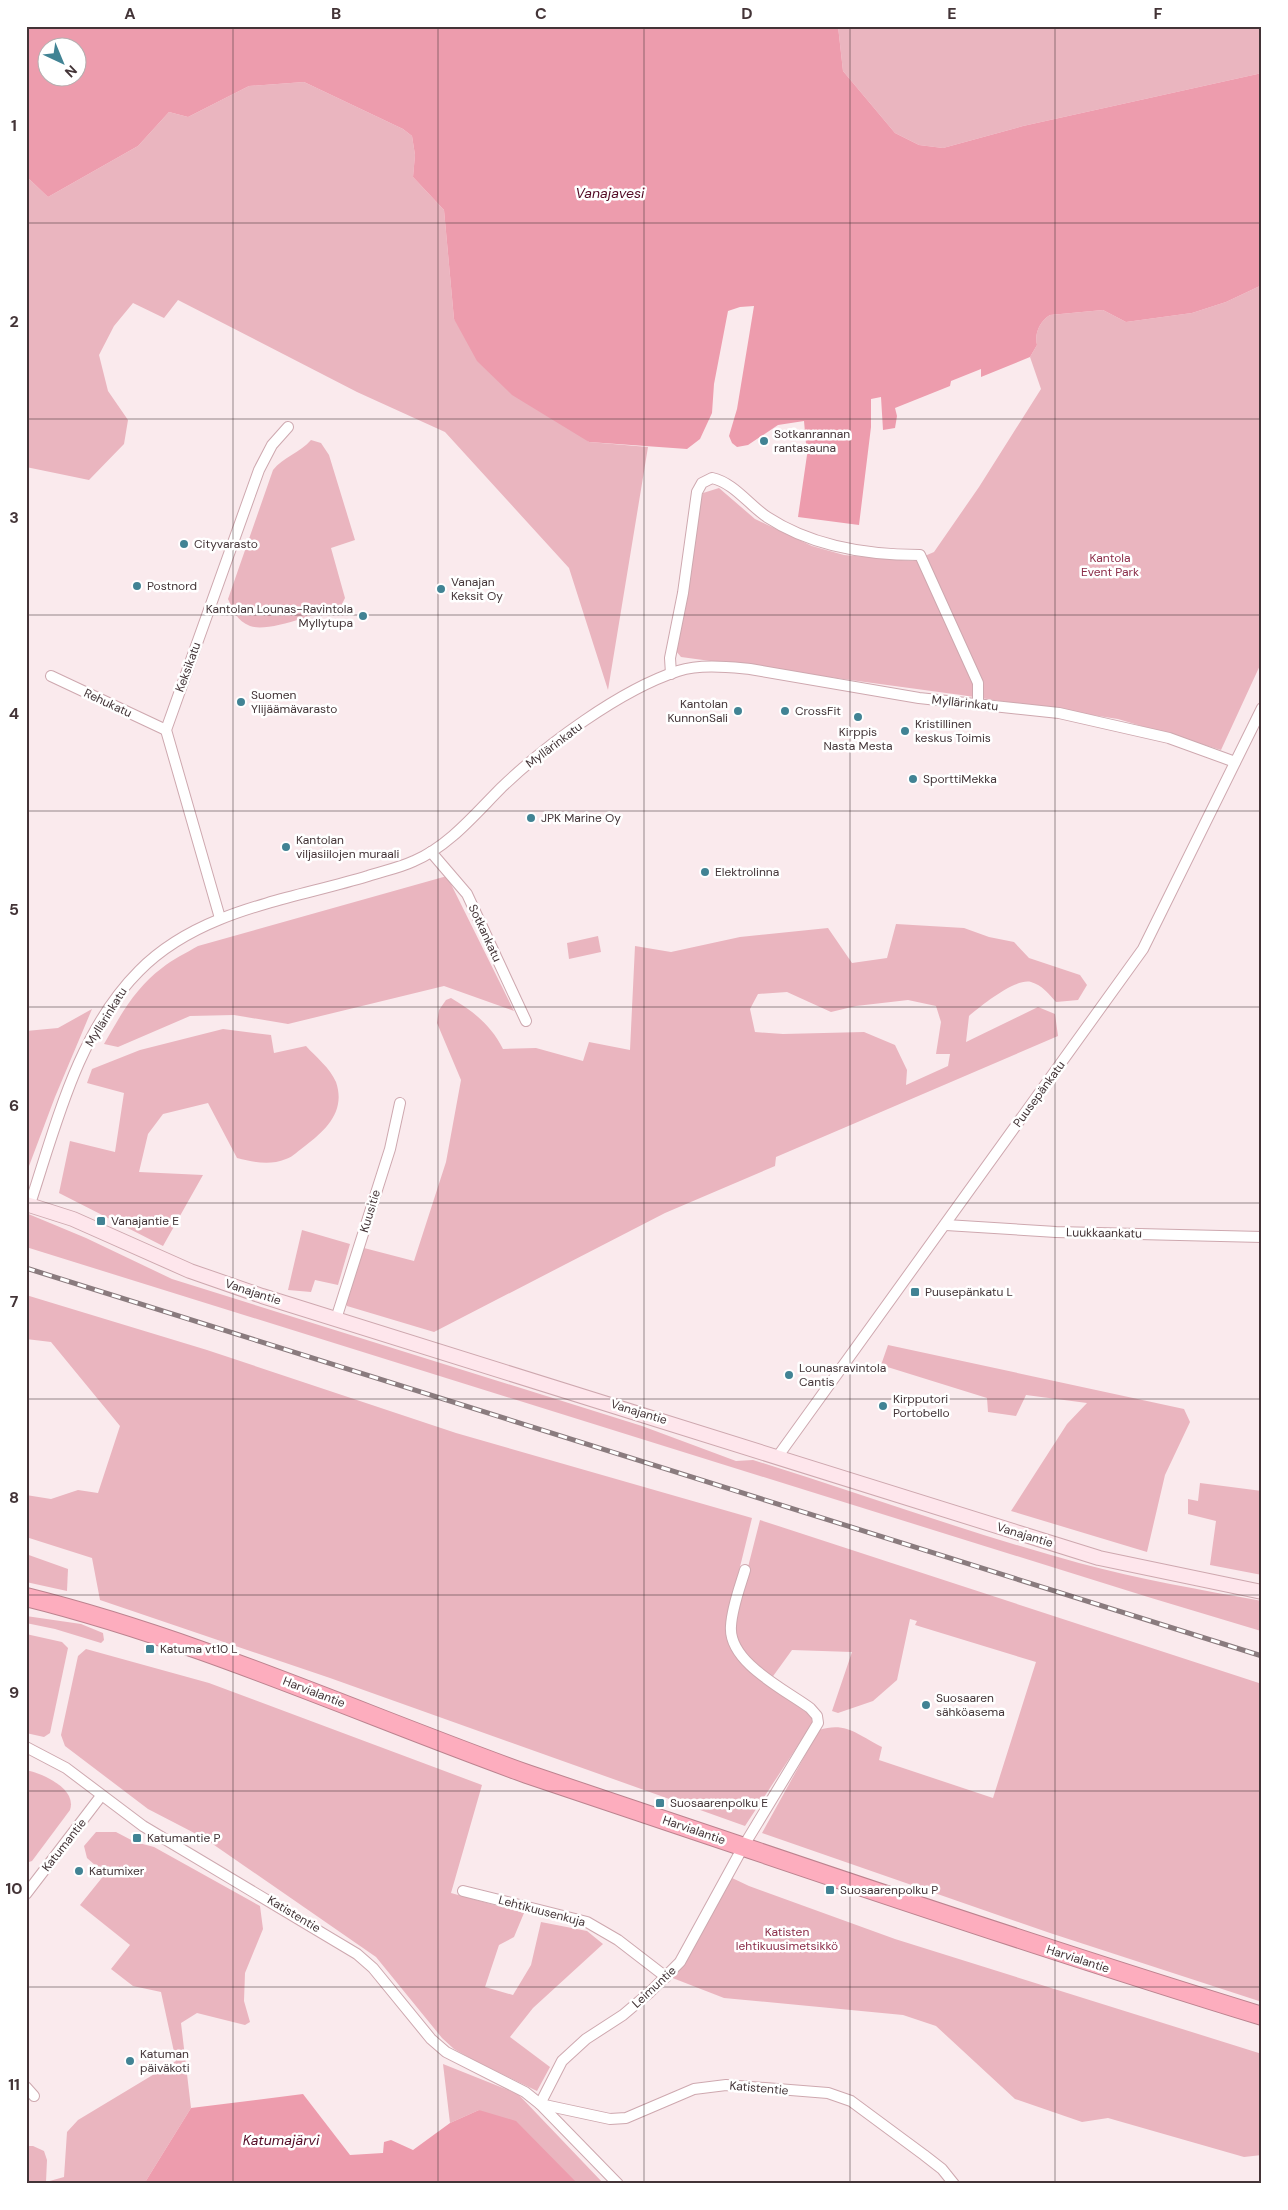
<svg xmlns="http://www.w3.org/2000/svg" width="1288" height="2210" font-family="'DM Sans',sans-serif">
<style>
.green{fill:#eab5bf;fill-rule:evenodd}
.water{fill:#ed9cad;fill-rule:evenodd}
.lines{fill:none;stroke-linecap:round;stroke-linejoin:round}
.street-casing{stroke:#cea8af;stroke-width:12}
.secondary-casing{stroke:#cea8af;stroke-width:16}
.highway-casing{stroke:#bc838f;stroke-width:20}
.street{stroke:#fff;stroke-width:10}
.secondary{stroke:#fee6ec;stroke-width:14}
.highway{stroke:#fdadbe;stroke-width:18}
.rail-casing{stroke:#8a7b7e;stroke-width:5}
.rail{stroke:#fff;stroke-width:3;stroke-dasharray:9;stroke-linecap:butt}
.grid{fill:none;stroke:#433437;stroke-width:1;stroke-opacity:0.55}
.poi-dot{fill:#418394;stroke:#fff;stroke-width:2}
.labels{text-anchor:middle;stroke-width:5;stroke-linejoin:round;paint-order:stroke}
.poi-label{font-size:12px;fill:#433437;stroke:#fff;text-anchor:start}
.park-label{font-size:12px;fill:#8b2d49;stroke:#fff}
.street-label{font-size:12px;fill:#433437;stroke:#fff}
.water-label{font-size:14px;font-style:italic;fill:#530b25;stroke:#fff}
.neatline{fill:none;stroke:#433437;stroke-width:2}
.grid-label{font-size:16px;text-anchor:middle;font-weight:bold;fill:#433437}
</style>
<rect width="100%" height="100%" fill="#faeaed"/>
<!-- green -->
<g class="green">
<polygon points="838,26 1262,26 1262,73 1023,126 943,148 919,145 895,133 843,71"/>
<polygon points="304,82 403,129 412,136 415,155 413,177 444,210 454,319 589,442 648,447 608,690 569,568 445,432 357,392 178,300 164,318 133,303 114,326 99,355 108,391 128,420 124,444 89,480 26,467 26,176 48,197 138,146 169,112 188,117 249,86"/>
<path d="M1262,285V661L1221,750L1118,719L961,695L681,657L676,651L693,520L703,493L719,488L755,519L812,546L844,555L913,561L934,552L979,487L1041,389L1030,357L1037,345C1034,334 1040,321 1050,315L1103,310L1126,322L1192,313L1226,302Z"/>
<path d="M311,440L321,443L329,455L355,540L331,548L345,598L341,606C320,612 269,633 250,626C237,621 233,610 228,599L273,470C283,457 300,453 311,440Z"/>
<path d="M447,876L514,1011L444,986L288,1024L234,1015L190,1016L118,1047L104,1044C120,1016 135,988 162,968C173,959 186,953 198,946Z"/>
<path d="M896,924L964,928L989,937L1014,942L1029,958L1080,975L1087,985L1078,1000L1056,1002C1049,994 1042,985 1031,982C1015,978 981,1006 969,1016L966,1042L1038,1007L1055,1014L1058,1036L776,1157L775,1166L665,1213L434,1332L347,1306L346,1302L364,1248L414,1261L446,1162L461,1080L437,1023L439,1010L446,1000L451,998C473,1011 491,1025 503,1049L536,1048L583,1061L589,1042L630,1050L635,946L671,952L740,937L828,928L852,963L887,958ZM787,992L831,1012L856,1006L908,1000L936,1006L941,1022L936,1054H950L948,1066L906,1085L907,1070L895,1045L864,1032L783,1034L755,1032L750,1009L758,994Z"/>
<polygon points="598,936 601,952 569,959 567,943"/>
<polygon points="92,1009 55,1097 26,1174 26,1031 58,1028"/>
<path d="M223,1029L271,1035L274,1053L306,1046C316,1057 330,1068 336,1082C346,1111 326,1130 305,1146C299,1150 293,1157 286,1159C269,1166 254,1162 237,1158L208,1103L163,1114L148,1134L139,1172L203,1175L163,1246L59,1193L70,1141L115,1152L124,1093L87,1083L92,1069L140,1050Z"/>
<path d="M26,1213L86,1238L172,1279L642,1426L736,1461L753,1460C862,1494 969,1533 1079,1563C1139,1579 1201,1590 1262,1601V1629L1261,1631L1148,1597L26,1247Z"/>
<polygon points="302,1230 350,1244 338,1285 315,1280 311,1292 288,1290"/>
<path d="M26,1295L207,1350L456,1433L752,1518L726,1624C727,1629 726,1636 727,1640C737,1671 786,1696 811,1716L814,1721L745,1826L330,1678L100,1600L92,1558L26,1537V1495L51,1499L78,1490L98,1493L120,1426L51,1342L26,1339Z"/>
<polygon points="888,1345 1184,1409 1190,1422 1165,1475 1147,1552 1011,1511 1067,1424 1087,1403 1026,1395 1016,1416 988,1412 987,1398 881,1365"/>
<polygon points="1200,1483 1262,1491 1262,1575 1210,1565 1216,1521 1188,1514 1188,1499 1198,1501"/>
<path d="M760,1520L1262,1684V2002L1050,1933L762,1833L819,1730C846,1721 858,1735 882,1747L879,1760L993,1798L1036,1662L915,1625L917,1621L910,1619L897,1680L873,1701L838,1713L832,1711L852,1652L792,1650L771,1679L743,1655L733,1626Z"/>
<polygon points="26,1554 68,1569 67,1591 26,1582"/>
<polygon points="26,1616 81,1624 103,1633 104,1640 101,1643 55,1629 26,1623"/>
<polygon points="26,1634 62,1642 68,1648 50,1733 44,1737 26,1733"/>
<polygon points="86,1649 209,1683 482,1785 451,1893 524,1913 514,1937 499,1945 485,1987 513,1995 531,1965 541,1922 587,1931 603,1944 533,2008 510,2037 550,2067 537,2091 475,2061 454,2049 442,2038 376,1957 204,1838 148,1809 65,1746 61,1735 78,1656"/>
<path d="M26,1770C44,1774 77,1789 70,1810L32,1861L26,1863Z"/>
<polygon points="96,1832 116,1832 135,1842 154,1847 260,1906 263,1929 245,1973 244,2001 250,2022 245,2025 197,2013 181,2023 191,2108 144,2184 26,2184 26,2146 33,2146 44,2151 47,2160 46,2182 64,2177 67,2132 78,2120 176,2061 161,1992 133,1986 111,1969 130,1945 80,1905 105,1874 87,1858 84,1846"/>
<polygon points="730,1877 749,1886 895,1939 1262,2054 1262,2155 1244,2157 1108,2118 1082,2122 1015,2099 936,2026 903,2015 724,1998 670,1977"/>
<polygon points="443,2064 518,2094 604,2184 578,2184 479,2110 450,2123"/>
</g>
<!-- water -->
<g class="water">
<path d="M26,26H838L843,71L895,133L919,145L943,148L1023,126L1262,73V285L1226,302L1192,313L1126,322L1103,310L1050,315C1040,321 1034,334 1037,345L1030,357L981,377V369L951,381L950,386L895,408L897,416L895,428L883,430L881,397L871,399V427L859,525L798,517L807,455L804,421L778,425L748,445L737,447L732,443L729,436L737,409L754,306L740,307L728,311L714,384L712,413L700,439L687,449L589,442L512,395L477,361L454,319L444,210L413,177L415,155L412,136L403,129L304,82L249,86L188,117L169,112L138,146L48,197L26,176ZM48,48H78V78H48Z"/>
<polygon points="303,2094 350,2155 383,2153 384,2142 391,2140 413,2150 450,2123 479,2110 516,2121 578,2184 144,2184 191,2108"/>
</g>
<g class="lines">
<!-- street casing -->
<g class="street-casing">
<g id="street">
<path d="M671,674L670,658L683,593L697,492L702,483L712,478C734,483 748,504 767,517C811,546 869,555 920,555L978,683V704"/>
<polyline points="51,676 166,730"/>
<polyline points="431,852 467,894 526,1021"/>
<polyline points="220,918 166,730 259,470 272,445 288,427"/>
<path d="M30,1204C56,1125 78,1032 139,971C199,910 289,900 368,876C383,871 399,868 414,861C449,846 475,814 502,787C546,745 620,690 678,671C701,664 727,667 750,669L919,698L1059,713L1169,738L1235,762"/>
<polyline points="946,1225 1056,1232 1262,1237"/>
<polyline points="336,1319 390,1149 400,1103"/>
<polyline points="778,1456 1143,949 1262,708"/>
<path d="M745,1570C740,1587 732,1607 731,1626C728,1662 784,1689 810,1708L817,1716L818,1723L743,1847L680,1962L649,1993L623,2015L586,2039L562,2061L540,2104L610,2119L626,2118L694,2089L726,2085L828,2093L851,2101L924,2155L942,2169L954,2184"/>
<polyline points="26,1747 66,1768 143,1826 357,1954 373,1968 431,2039 446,2052 525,2092 540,2104 618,2184"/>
<polyline points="463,1891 587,1922 618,1940 666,1977"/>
<polyline points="26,1894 101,1796"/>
<polyline points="26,2087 34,2096"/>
</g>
</g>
<!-- secondary casing -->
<g class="secondary-casing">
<polyline id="secondary" points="26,1204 73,1219 190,1271 262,1296 1099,1558 1262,1592"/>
</g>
<!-- highway casing -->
<g class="highway-casing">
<path id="highway" d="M26,1597C199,1640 360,1714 527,1774C597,1798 668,1821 738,1845C912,1904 1086,1962 1262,2016"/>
</g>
<!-- street -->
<use href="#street" class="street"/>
<!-- secondary -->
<use href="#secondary" class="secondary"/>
<!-- highway -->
<use href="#highway" class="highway"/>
<!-- rail casing -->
<g class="rail-casing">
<polyline id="rail" points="26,1268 1262,1656"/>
</g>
<!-- rail -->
<use href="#rail" class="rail"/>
</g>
<!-- grid -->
<path class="grid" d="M233,26V2184M438,26V2184M644,26V2184M850,26V2184M1055,26V2184M26,223H1262M26,419H1262M26,615H1262M26,811H1262M26,1007H1262M26,1203H1262M26,1399H1262M26,1595H1262M26,1791H1262M26,1987H1262"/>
<!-- markers -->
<g class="poi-dot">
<circle cx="764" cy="441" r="5"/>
<circle cx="184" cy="544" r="5"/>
<circle cx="137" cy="586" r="5"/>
<circle cx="441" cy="589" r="5"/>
<circle cx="363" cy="616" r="5"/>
<circle cx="241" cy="702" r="5"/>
<circle cx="738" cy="711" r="5"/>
<circle cx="785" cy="711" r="5"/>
<circle cx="858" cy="717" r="5"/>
<circle cx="905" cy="731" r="5"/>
<circle cx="913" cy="779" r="5"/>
<circle cx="531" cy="818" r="5"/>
<circle cx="286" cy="847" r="5"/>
<circle cx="705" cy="872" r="5"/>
<rect x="96" y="1216" width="10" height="10" rx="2.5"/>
<rect x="910" y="1287" width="10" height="10" rx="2.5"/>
<circle cx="789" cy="1375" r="5"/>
<circle cx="883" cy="1406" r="5"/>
<rect x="145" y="1644" width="10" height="10" rx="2.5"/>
<circle cx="926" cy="1705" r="5"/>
<rect x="655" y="1798" width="10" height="10" rx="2.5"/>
<rect x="132" y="1833" width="10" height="10" rx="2.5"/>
<circle cx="79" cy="1871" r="5"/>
<rect x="825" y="1885" width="10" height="10" rx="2.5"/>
<circle cx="130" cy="2061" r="5"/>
</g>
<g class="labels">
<!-- poi labels -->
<g class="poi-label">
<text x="774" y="438">Sotkanrannan<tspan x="774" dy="14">rantasauna</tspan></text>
<text x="194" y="548">Cityvarasto</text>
<text x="451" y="586">Vanajan<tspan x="451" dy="14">Keksit Oy</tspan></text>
<text x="147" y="590">Postnord</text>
<text x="353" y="613" text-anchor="end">Kantolan Lounas-Ravintola<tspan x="353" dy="14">Myllytupa</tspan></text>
<text x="251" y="699">Suomen<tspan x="251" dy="14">Ylijäämävarasto</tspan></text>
<text x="728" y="708" text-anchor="end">Kantolan<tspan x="728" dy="14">KunnonSali</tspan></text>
<text x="795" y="715">CrossFit</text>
<text x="915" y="728">Kristillinen<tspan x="915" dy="14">keskus Toimis</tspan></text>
<text x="858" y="736" text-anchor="middle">Kirppis<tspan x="858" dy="14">Nasta Mesta</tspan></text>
<text x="923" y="783">SporttiMekka</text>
<text x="541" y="822">JPK Marine Oy</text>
<text x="296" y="844">Kantolan<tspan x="296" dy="14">viljasiilojen muraali</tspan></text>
<text x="715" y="876">Elektrolinna</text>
<text x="111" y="1225">Vanajantie E</text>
<text x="925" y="1296">Puusepänkatu L</text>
<text x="799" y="1372">Lounasravintola<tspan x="799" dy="14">Cantis</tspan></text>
<text x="893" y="1403">Kirpputori<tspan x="893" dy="14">Portobello</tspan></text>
<text x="160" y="1653">Katuma vt10 L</text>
<text x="936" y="1702">Suosaaren<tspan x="936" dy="14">sähköasema</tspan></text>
<text x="670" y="1807">Suosaarenpolku E</text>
<text x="147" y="1842">Katumantie P</text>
<text x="89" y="1875">Katumixer</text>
<text x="840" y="1894">Suosaarenpolku P</text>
<text x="140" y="2058">Katuman<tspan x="140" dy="14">päiväkoti</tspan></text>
</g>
<!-- park labels -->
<g class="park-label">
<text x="1110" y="562">Kantola<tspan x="1110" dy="14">Event Park</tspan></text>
<text x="787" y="1936">Katisten<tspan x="787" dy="14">lehtikuusimetsikkö</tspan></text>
</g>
<!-- street labels -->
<g class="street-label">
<text transform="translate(188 667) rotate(-70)" y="4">Keksikatu</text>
<text transform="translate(108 703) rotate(25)" y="4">Rehukatu</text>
<text transform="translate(965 703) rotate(6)" y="4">Myllärinkatu</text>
<text transform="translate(554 745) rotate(-37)" y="4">Myllärinkatu</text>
<text transform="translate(485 933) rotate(65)" y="4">Sotkankatu</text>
<text transform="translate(106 1017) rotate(-58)" y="4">Myllärinkatu</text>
<text transform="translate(1039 1094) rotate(-54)" y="4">Puusepänkatu</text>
<text transform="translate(370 1211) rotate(-73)" y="4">Kuusitie</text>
<text transform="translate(1104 1233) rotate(1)" y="4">Luukkaankatu</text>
<text transform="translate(253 1292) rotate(18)" y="4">Vanajantie</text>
<text transform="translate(639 1412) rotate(17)" y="4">Vanajantie</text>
<text transform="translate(1025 1535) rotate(17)" y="4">Vanajantie</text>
<text transform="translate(314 1692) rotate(21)" y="4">Harvialantie</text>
<text transform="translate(694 1830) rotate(19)" y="4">Harvialantie</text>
<text transform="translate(64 1845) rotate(-52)" y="4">Katumantie</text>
<text transform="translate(542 1911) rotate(15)" y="4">Lehtikuusenkuja</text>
<text transform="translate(294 1914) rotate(31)" y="4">Katistentie</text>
<text transform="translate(1078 1959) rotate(18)" y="4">Harvialantie</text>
<text transform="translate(654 1987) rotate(-43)" y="4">Leimuntie</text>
<text transform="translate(759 2088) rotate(5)" y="4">Katistentie</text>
</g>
<!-- water labels -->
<g class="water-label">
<text x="610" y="198">Vanajavesi</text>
<text x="281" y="2145">Katumajärvi</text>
</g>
</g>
<!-- border -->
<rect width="1288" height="2210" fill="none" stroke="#ffffff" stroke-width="55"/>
<!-- north arrow -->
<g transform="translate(62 62) rotate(136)"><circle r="24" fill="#ffffff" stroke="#b4aeaf"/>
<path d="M0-4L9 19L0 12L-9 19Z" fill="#418394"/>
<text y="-8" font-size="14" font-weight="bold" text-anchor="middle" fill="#433437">N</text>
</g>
<rect x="28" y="28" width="1232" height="2154" class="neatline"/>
<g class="grid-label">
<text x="130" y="19">A</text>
<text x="336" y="19">B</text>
<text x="541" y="19">C</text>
<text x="747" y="19">D</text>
<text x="952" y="19">E</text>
<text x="1158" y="19">F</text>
<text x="14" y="131">1</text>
<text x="14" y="327">2</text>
<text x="14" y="523">3</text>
<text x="14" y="719">4</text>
<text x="14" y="915">5</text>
<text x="14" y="1111">6</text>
<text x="14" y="1307">7</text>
<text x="14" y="1503">8</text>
<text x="14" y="1698">9</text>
<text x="14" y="1894">10</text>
<text x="14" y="2090">11</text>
</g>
</svg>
